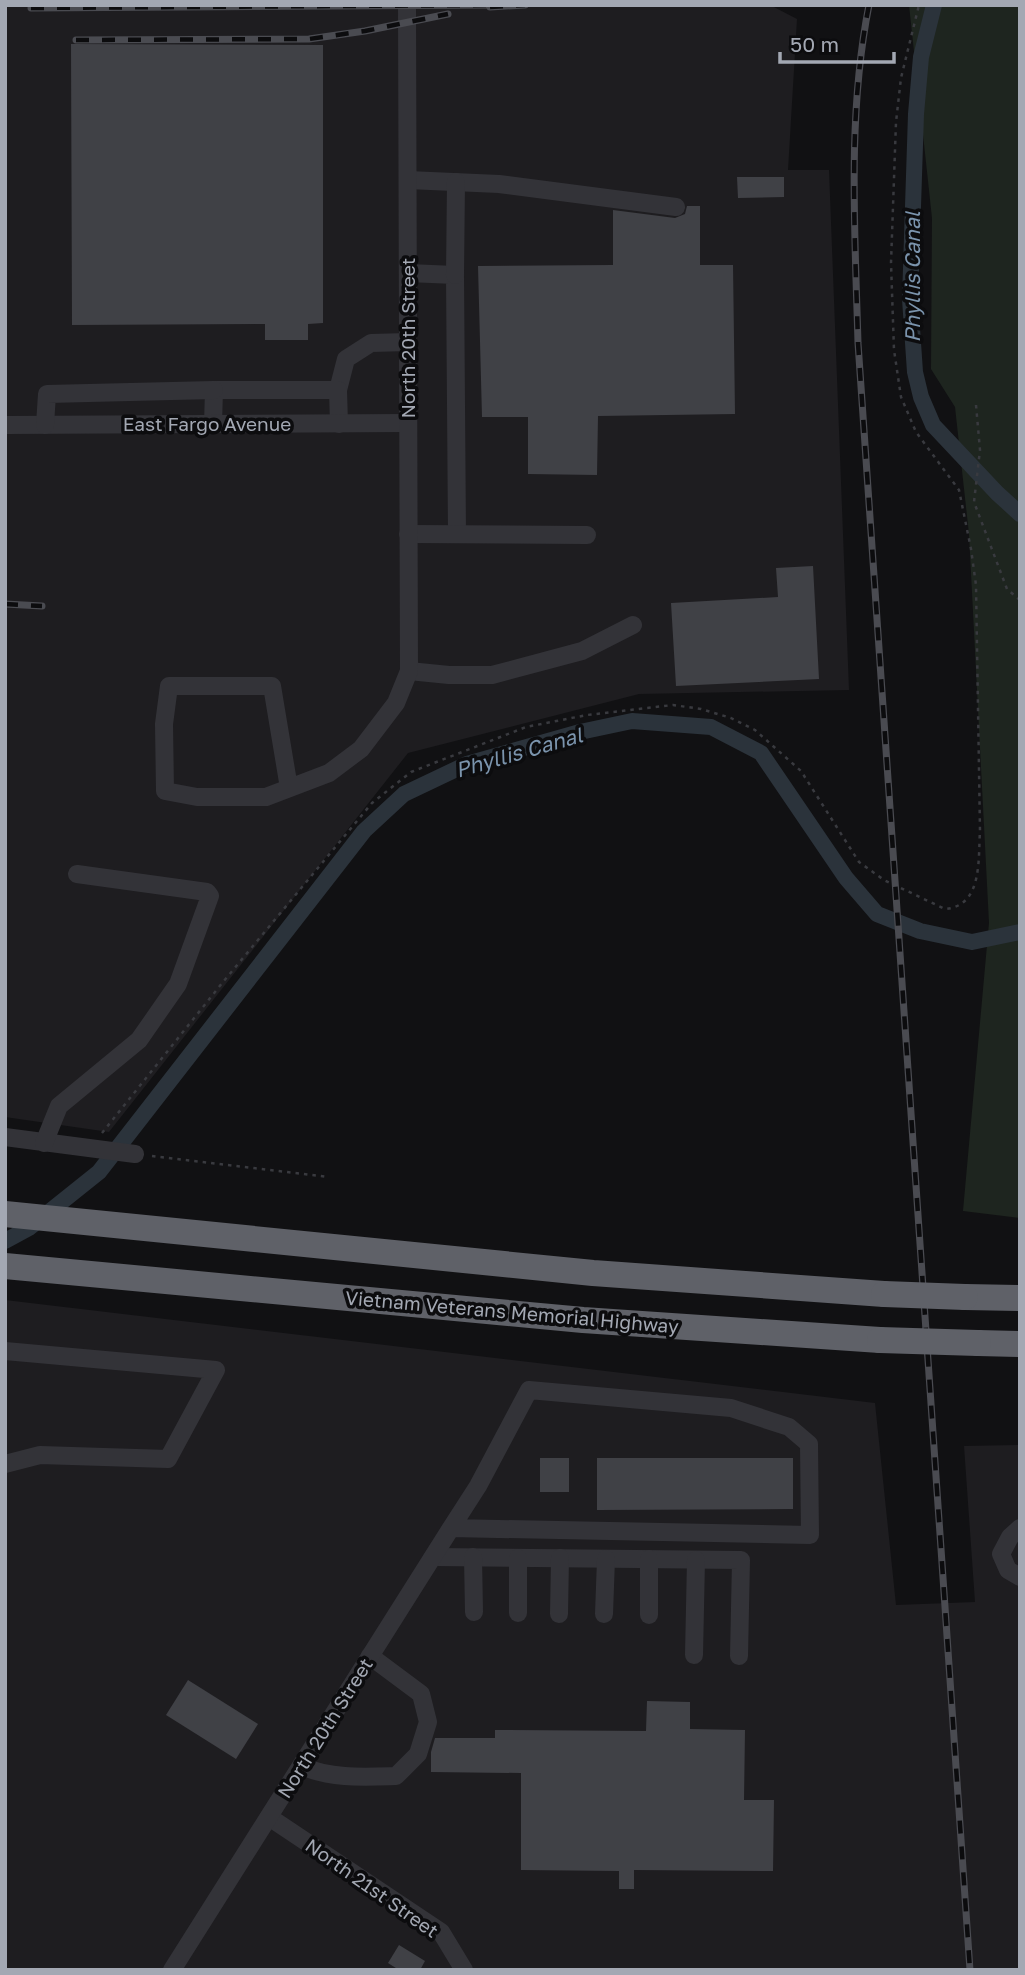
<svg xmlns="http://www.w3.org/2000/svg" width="1025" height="1975" font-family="'Golos Text',sans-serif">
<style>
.built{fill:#1e1d20}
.green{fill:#1e251f}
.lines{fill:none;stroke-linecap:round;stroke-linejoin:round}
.canal{stroke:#2b333b;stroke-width:16}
.building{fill:#404146}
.path{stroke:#393a3f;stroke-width:2.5;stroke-dasharray:3.5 5;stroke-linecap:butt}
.minor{stroke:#333338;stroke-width:18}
.highway{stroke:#5f6168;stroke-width:26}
.rail-casing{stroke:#4a4b51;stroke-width:7}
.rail{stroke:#0c0c0e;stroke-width:4.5;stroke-dasharray:13;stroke-linecap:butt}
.highway-bridge{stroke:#5f6168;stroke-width:26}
.labels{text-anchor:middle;stroke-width:7;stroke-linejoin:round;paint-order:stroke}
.street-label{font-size:19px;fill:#a3a8b3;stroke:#0c0c0e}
.water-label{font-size:21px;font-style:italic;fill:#7b94ad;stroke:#0c0c0e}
</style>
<rect width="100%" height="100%" fill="#111113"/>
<!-- built -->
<g class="built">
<polygon points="5,5 770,5 797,19 788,170 829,170 849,690 639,694 408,753 109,1132 5,1117"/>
<polygon points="5,1300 875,1403 896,1605 975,1602 964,1446 1020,1445 1020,1970 5,1970"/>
</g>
<!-- green -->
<polygon class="green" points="909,5 1020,5 1020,1218 963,1211 989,923 969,534 955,407 931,369 932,218"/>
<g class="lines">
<!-- canal -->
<g class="canal">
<polyline points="934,5 921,57 916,114 910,299 915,372 921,397 933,425 997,493 1020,514"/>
<polyline points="5,1241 29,1228 99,1172 364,831 404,794 467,764 580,732 632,721 711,727 761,753 846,878 877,914 920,931 972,942 1020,932"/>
</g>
</g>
<!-- building -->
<g class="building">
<polygon points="71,44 323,45 323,323 308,324 308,340 265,340 265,324 72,325"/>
<polygon points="737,177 784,177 784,197 738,198"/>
<polygon points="687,206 700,206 700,265 733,265 735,414 598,416 597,475 528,474 528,417 482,417 478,266 613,265 613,210 675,218 685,214"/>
<polygon points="813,566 819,679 676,686 671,603 778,597 776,568"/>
<rect x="540" y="1458" width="29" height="34"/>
<polygon points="597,1458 793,1458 793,1509 597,1510"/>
<polygon points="188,1680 258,1724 236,1759 166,1715"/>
<polygon points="647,1701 690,1702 690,1729 745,1730 744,1800 774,1800 773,1871 634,1870 634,1889 619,1889 619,1871 521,1870 521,1773 431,1772 431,1752 435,1738 495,1738 495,1730 646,1731"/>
<polygon points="399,1945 425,1961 420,1970 399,1970 388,1963"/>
</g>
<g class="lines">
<!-- path -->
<g class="path">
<polyline points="976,405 980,450 974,502 1007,589 1020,600"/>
<path d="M102,1133L223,982L372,803L411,772L526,727L587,715L673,705L701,709L731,718L755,730L801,771L859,862L884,880L945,909C983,906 978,859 980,831L976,585L971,549L959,490L916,432L901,397L894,350L891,263L896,122L901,78L919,5"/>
<polyline points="152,1156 329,1177"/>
</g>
<!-- minor -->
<g class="minor">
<polyline points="408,180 499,184 676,207"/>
<polyline points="408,273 455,275 457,534"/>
<polyline points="455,275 456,182"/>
<polyline points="338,390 346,359 371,343 408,342"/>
<polyline points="213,424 214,390 338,390 339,424"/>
<polyline points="5,425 408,423"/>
<polyline points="45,425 47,394 214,390"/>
<polyline points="408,534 587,535"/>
<polyline points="409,671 449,675 492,675 582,651 633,625"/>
<polyline points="289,788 272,686 169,686 164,724 165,791 197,797 266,797 329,773 361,749 396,703 409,671 407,5"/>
<polyline points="5,1137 135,1154"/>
<polyline points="44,1143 59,1106 139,1040 178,984 210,896 207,892 77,874"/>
<polyline points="5,1351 216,1370 168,1459 40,1455 5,1464"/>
<polyline points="1020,1528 1010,1537 1001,1554 1008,1570 1020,1577"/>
<polyline points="433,1557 741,1560 739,1656"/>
<polyline points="473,1557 474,1612"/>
<polyline points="518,1613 518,1558"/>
<polyline points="559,1614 560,1558"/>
<polyline points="604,1614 606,1559"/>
<polyline points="649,1615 649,1559"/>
<polyline points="694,1655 696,1560"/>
<path d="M301,1766C332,1779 363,1777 396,1776L418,1754L428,1722L421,1694L370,1656"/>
<polyline points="269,1817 441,1932 464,1970"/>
<polyline points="172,1970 451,1528 478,1486 529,1390 731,1408 789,1427 809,1444 810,1535 451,1528"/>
</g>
<!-- highway -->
<g class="highway">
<polyline points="5,1214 593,1273 884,1294"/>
<polyline points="5,1266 583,1320 880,1340"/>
<polyline points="965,1297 1020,1298"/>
<polyline points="978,1343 1020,1344"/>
</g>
<!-- rail casing -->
<g class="rail-casing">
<g id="rail">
<path d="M869,5C847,115 855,232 858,343L970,1970"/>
<polyline points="490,7 525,5"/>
<polyline points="31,8 498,5"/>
<polyline points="76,40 309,39 365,31 448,14"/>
<polyline points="5,604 42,606"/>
</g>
</g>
<!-- rail -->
<use href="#rail" class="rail"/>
<!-- highway-bridge -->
<g class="highway-bridge">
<polyline points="884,1294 965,1297"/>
<polyline points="880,1340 978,1343"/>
</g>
</g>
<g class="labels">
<!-- street labels -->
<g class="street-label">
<text transform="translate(408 338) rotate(-90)" y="7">North 20th Street</text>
<text x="207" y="431">East Fargo Avenue</text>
<text transform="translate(512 1312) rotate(5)" y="7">Vietnam Veterans Memorial Highway</text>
<text transform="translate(325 1728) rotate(-58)" y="7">North 20th Street</text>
<text transform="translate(372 1888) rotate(35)" y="7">North 21st Street</text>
</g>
<!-- water labels -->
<g class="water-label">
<text transform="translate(913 277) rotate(-90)" y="7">Phyllis Canal</text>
<text transform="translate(519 753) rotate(-16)" y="7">Phyllis Canal</text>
</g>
</g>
<!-- border -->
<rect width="1025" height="1975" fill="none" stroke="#a3a8b3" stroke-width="14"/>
<!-- scale -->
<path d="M780 52v10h114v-10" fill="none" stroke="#a3a8b3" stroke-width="3.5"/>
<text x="790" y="52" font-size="21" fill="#a3a8b3" stroke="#0c0c0e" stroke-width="5" paint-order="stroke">50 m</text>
</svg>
